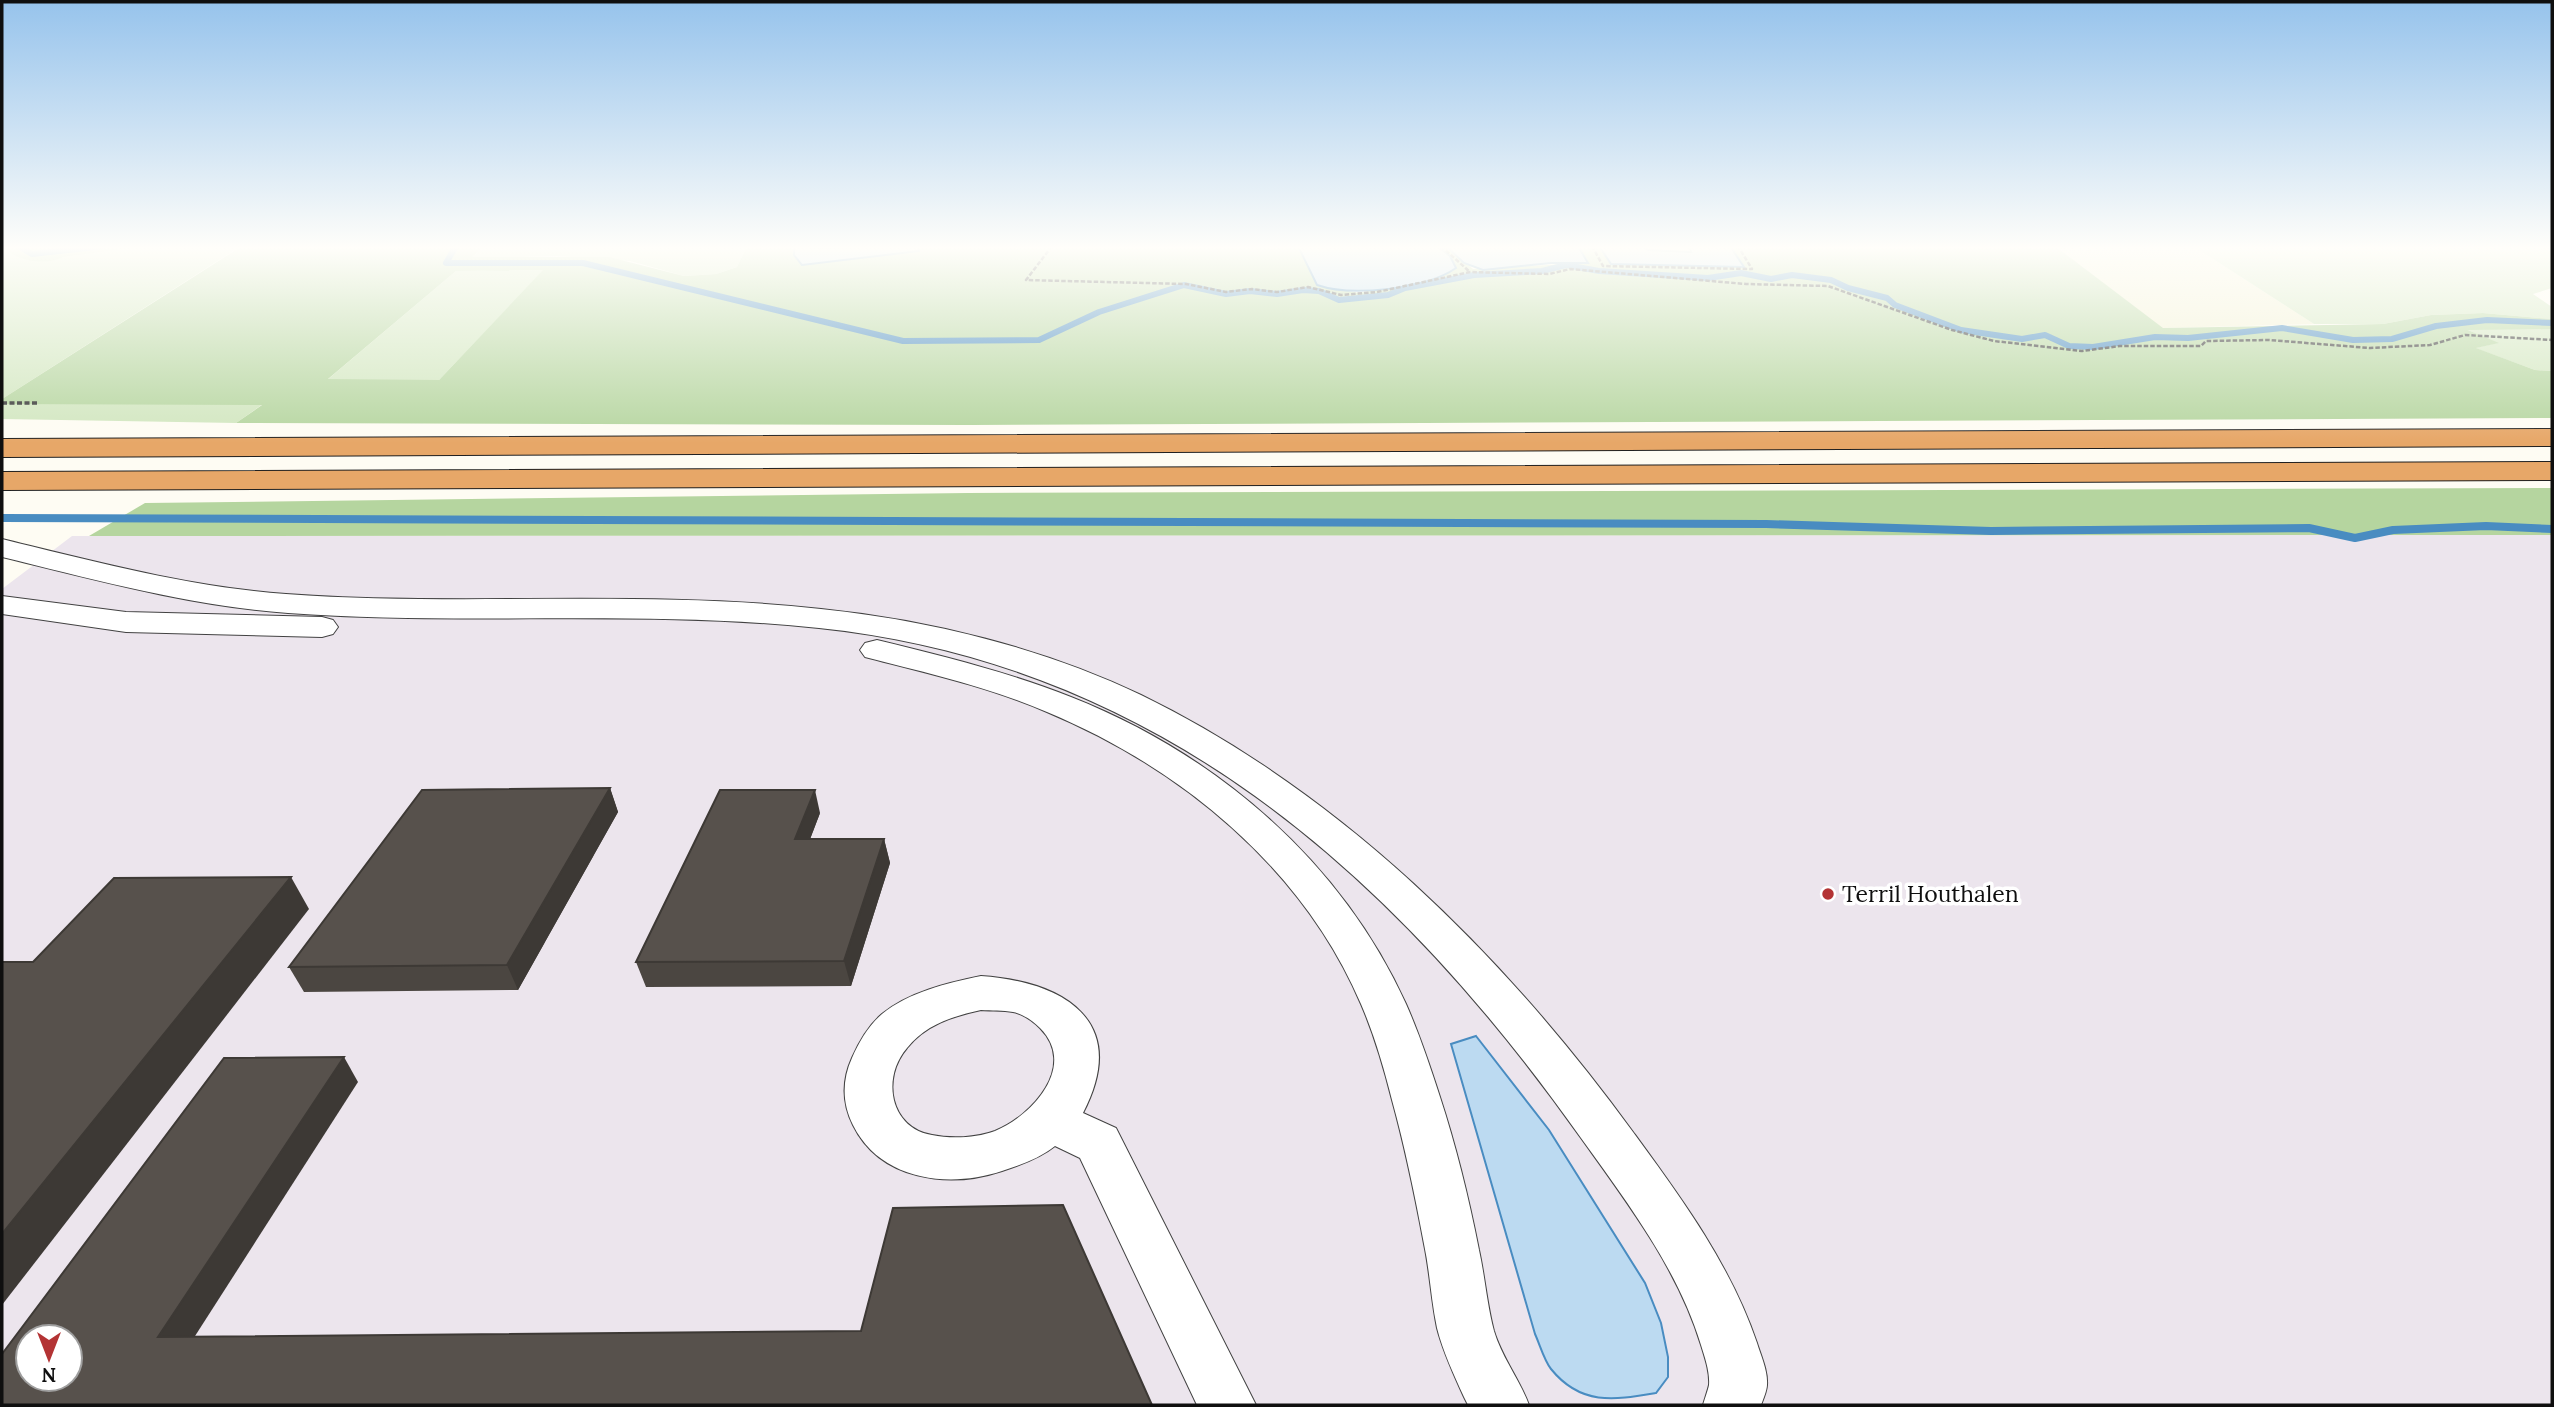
<svg xmlns="http://www.w3.org/2000/svg" width="2554" height="1407" font-family="Lora,serif">
<style>
.industrial{fill:#ece5ed;fill-rule:evenodd}
.farmland{fill:#f2f1d4}
.green{fill:#d1e6bf}
.forest{fill:#b5d59f;fill-rule:evenodd}
.water{fill:#bcdaf1;stroke:#498cc1;stroke-width:2}
.lines{fill:none;stroke-linecap:round;stroke-linejoin:round}
.stream-far1{stroke:#498cc1;stroke-width:6}
.stream{stroke:#498cc1;stroke-width:8}
.minor-casing{stroke:#424242;stroke-width:2}
.highway-casing{stroke:#202020;stroke-width:2}
.path-far1{stroke:#313131;stroke-width:2.5;stroke-dasharray:4.5 2;stroke-linecap:butt}
.path{stroke:#313131;stroke-width:3.5;stroke-dasharray:5 2.5;stroke-linecap:butt}
.minor{fill:#fff;fill-rule:evenodd}
.highway{fill:#e7a768;fill-rule:evenodd}
.wall{fill:#4b4641}
.shaded-wall{fill:#3d3935}
.building{fill:#57514c;stroke:#3d3935;stroke-width:2;fill-rule:evenodd}
.poi-dot{fill:#b33334;stroke:#fff;stroke-width:2.5}
.labels{text-anchor:middle;stroke-width:7;stroke-linejoin:round;paint-order:stroke}
.poi-label{font-size:23px;fill:#0f0f0f;stroke:#fff;text-anchor:start}
</style>
<rect width="100%" height="100%" fill="#fefcf3"/>
<!-- industrial -->
<path class="industrial" d="M2552,535V1405H2V589L72,536ZM28,1337H70V1379H28Z"/>
<!-- farmland -->
<polygon class="farmland" points="2055,246 2193,246 2314,324 2162,328"/>
<!-- green -->
<g class="green">
<path d="M241,246L2,399V248C21,258 42,267 64,257L148,246Z"/>
<polygon points="485,246 747,246 737,267 716,274 684,276 630,261 557,256 471,258"/>
<polygon points="2193,246 2552,246 2552,288 2533,294 2552,307 2552,319 2483,313 2431,315 2383,324 2314,324"/>
<polygon points="544,270 439,380 327,380 456,271"/>
<polygon points="2466,329 2552,329 2552,371 2535,370 2475,348 2497,343"/>
<polygon points="2,404 263,404 236,423 2,419"/>
</g>
<!-- forest -->
<g class="forest">
<path d="M2,246H148L64,257C45,266 15,261 2,246Z"/>
<path d="M242,246H485L472,257H609L684,276L716,274L737,267L747,246H794L795,255L919,250L918,246H1298L1317,285L1359,293L1444,277L1450,256L1437,246H1446L1473,269L1588,263L1578,246H1599L1611,264L1743,266L1730,246H2055L2163,328L2383,324L2431,315L2483,313L2552,319V329L2468,330L2499,343L2476,348L2535,370L2552,371V418L970,425L236,423L262,405L2,404V399ZM543,270L439,380L328,379L456,271Z"/>
<polygon points="2552,488 2552,535 89,536 145,503 968,493"/>
</g>
<!-- water -->
<g class="water">
<polygon points="794,246 819,248 918,246 919,251 802,265 794,255"/>
<path d="M1298,246H1437L1450,256L1456,268C1426,289 1352,297 1317,285Z"/>
<polygon points="1446,246 1578,246 1588,263 1551,263 1483,270 1464,263"/>
<polygon points="1599,246 1644,246 1648,250 1691,252 1689,246 1730,246 1744,267 1611,264"/>
<path d="M1476,1036L1549,1130L1645,1283L1661,1323L1668,1357V1377L1656,1393C1614,1400 1581,1406 1551,1369C1544,1360 1540,1345 1535,1334L1451,1044Z"/>
</g>
<g class="lines">
<!-- stream-far1 -->
<g class="stream-far1">
<polyline points="18,246 32,254 104,246"/>
<polyline points="456,246 446,263 583,263 903,341 1039,340 1099,312 1184,285 1226,294 1250,291 1277,294 1303,290 1319,291 1339,300 1388,295 1405,288 1474,275 1542,271 1566,265 1599,271 1708,278 1741,273 1771,279 1792,275 1831,280 1848,288 1887,298 1895,305 1961,330 2022,339 2045,335 2069,346 2093,347 2155,337 2188,338 2282,328 2353,340 2392,339 2436,326 2487,320 2552,323"/>
</g>
<!-- stream -->
<polyline class="stream" points="2,518 1766,524 1991,531 2309,528 2355,538 2393,530 2486,526 2552,529"/>
<!-- minor casing -->
<g class="minor-casing">
<g id="minor">
<path d="M2,539C96,562 190,587 286,594C464,607 643,589 821,609C929,620 1043,648 1141,695C1340,792 1504,955 1633,1132C1682,1199 1730,1264 1757,1343C1761,1356 1768,1371 1767,1385C1767,1390 1763,1400 1761,1405H1703C1704,1401 1708,1390 1709,1385C1710,1372 1705,1358 1701,1345C1678,1269 1627,1202 1581,1138C1393,872 1155,663 819,628C643,609 465,626 288,613C191,606 96,580 2,557Z"/>
<polygon points="2,596 126,612 322,617 333,620 338,627 333,634 322,637 126,632 2,614"/>
<path d="M877,640C943,656 1008,672 1071,697C1216,754 1341,861 1406,1004C1419,1033 1430,1066 1440,1097C1456,1146 1469,1199 1479,1250C1485,1277 1487,1305 1494,1331C1502,1358 1520,1380 1529,1405H1468L1464,1397C1454,1375 1443,1352 1437,1328C1431,1300 1430,1272 1424,1244C1415,1196 1405,1147 1392,1100C1384,1068 1374,1034 1361,1004C1303,868 1181,768 1047,712C989,687 927,673 865,657L860,650L865,643Z"/>
<path d="M981,976C1066,982 1130,1022 1083,1113L1116,1128L1256,1405H1197L1080,1158L1055,1146C1040,1158 1021,1165 1002,1171C948,1189 880,1180 853,1125C842,1103 842,1080 852,1058C859,1042 868,1026 882,1014C909,992 947,983 981,976ZM981,1010C991,1011 1003,1010 1013,1012C1023,1014 1033,1021 1040,1028C1078,1066 1032,1116 995,1131C976,1138 951,1139 932,1135C890,1128 881,1078 907,1048C925,1025 953,1016 981,1010Z"/>
</g>
</g>
<!-- highway casing -->
<g class="highway-casing">
<g id="highway">
<polygon points="2552,429 2552,446 2,457 2,439"/>
<polygon points="2552,462 2552,480 2,490 2,472"/>
</g>
</g>
<!-- path-far1 -->
<g class="path-far1">
<polyline points="1052,246 1026,280 1186,284 1226,292 1252,289 1277,292 1308,287 1341,295 1377,292 1470,272 1549,274 1570,269 1746,284 1828,286 1952,330 1994,341 2082,351 2120,346 2201,346 2206,341 2269,340 2370,348 2430,345 2465,335 2552,340"/>
<polyline points="1441,246 1470,272"/>
<polyline points="1592,246 1603,266 1752,269 1738,246"/>
</g>
<!-- path -->
<polyline class="path" points="2,403 37,403"/>
<!-- minor -->
<use href="#minor" class="minor"/>
<!-- highway -->
<use href="#highway" class="highway"/>
</g>
<!-- wall -->
<g class="wall">
<polygon points="610,788 618,812 518,990 304,992 289,967"/>
<polygon points="820,813 810,839 884,839 890,863 851,986 646,987 636,962"/>
</g>
<!-- shaded-wall -->
<g class="shaded-wall">
<polygon points="610,788 618,812 518,990 507,965"/>
<polygon points="815,790 820,813 801,863 795,839"/>
<polygon points="884,839 890,863 851,986 844,961"/>
<polygon points="291,877 309,909 2,1305 2,1234"/>
<polygon points="344,1057 358,1082 179,1361 158,1337"/>
</g>
<!-- building -->
<g class="building">
<polygon points="610,788 507,965 289,967 422,790"/>
<polygon points="720,790 815,790 795,839 884,839 844,961 636,962"/>
<polygon points="291,877 2,1234 2,962 33,962 114,878"/>
<path d="M344,1057L158,1337L861,1331L893,1208L1063,1205L1152,1405H2V1354L224,1058ZM28,1337H70V1379H28Z"/>
</g>
<!-- sky -->
<linearGradient id="sky" x2="0" y2="1"><stop stop-color="#96c3ec"/><stop offset="0.56" stop-color="#fffefa"/><stop offset="1" stop-color="#fffefa" stop-opacity="0"/></linearGradient>
<rect width="2554" height="443" fill="url(#sky)"/>
<!-- markers -->
<circle class="poi-dot" cx="1828" cy="894" r="7"/>
<g class="labels">
<!-- poi labels -->
<g class="poi-label">
<text x="1842" y="902">Terril Houthalen</text>
</g>
</g>
<!-- border -->
<rect width="2554" height="1407" fill="none" stroke="#0f0f0f" stroke-width="7"/>
<!-- north arrow -->
<g transform="translate(49 1358) rotate(180)"><circle r="33" fill="#ffffff" stroke="#9f9f9f" stroke-width="2"/>
<path d="M0-5L12 26L0 18L-12 26Z" fill="#b33334"/>
<text y="-10" font-size="19" font-weight="bold" text-anchor="middle" fill="#0f0f0f">N</text>
</g>
</svg>
